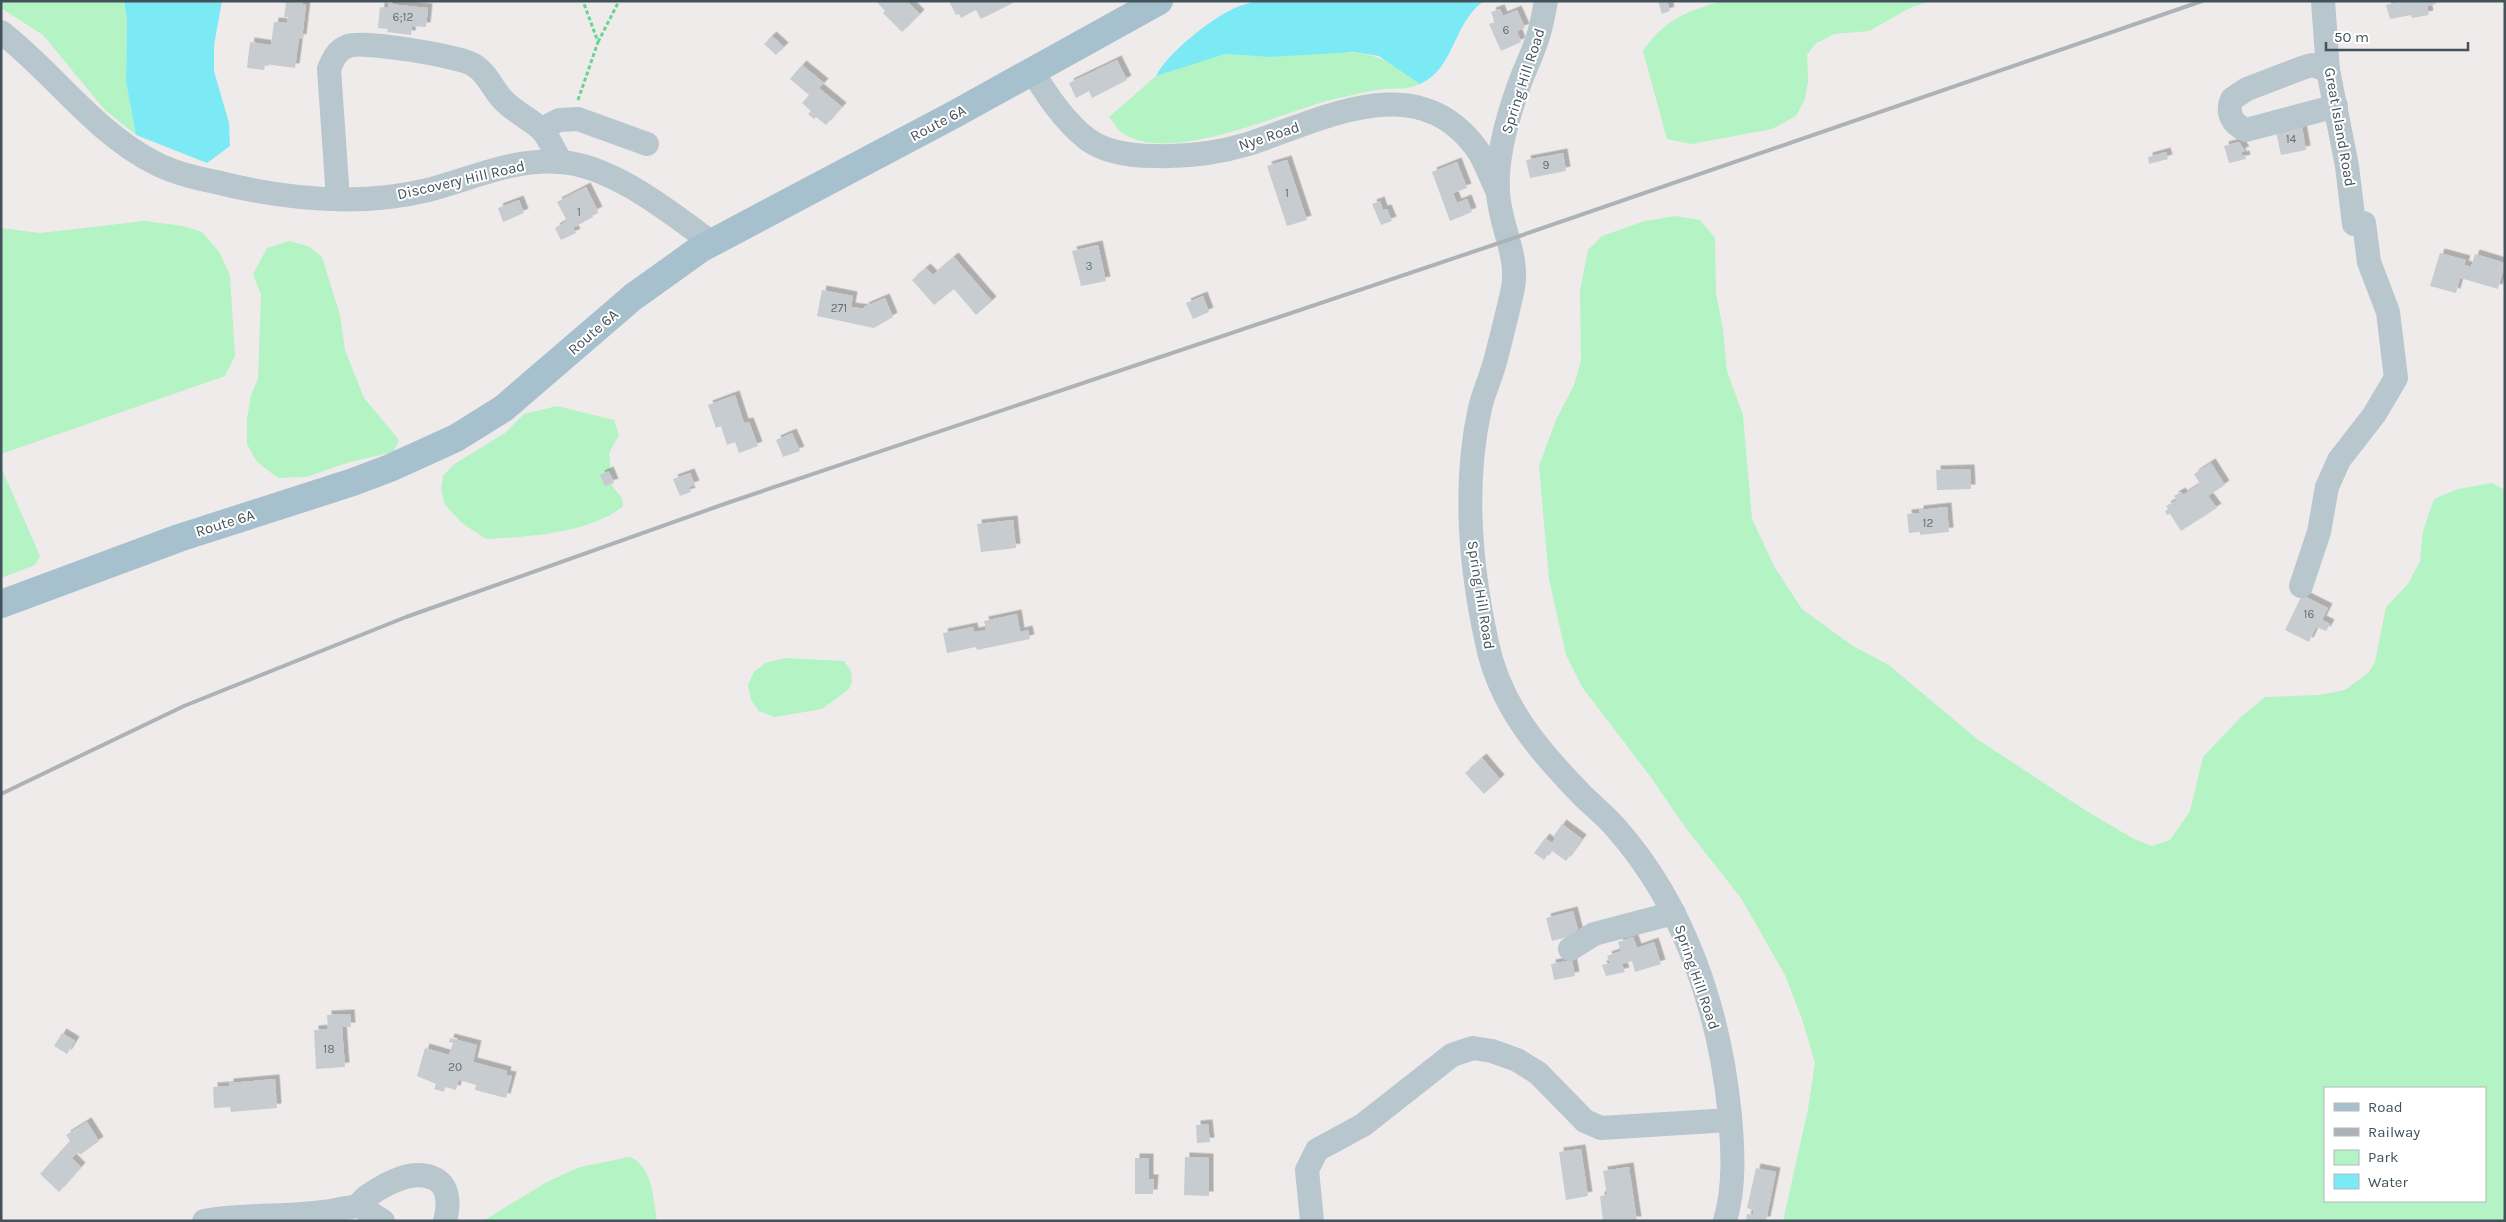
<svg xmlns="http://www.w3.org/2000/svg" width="2506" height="1222" font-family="Karla,sans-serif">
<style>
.green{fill:#b3f3c4;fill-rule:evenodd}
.water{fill:#7beaf5}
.building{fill:#c7ccd1;filter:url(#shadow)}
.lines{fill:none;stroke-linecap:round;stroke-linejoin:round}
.path{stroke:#68d492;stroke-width:3;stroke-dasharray:4 2.5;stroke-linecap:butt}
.minor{stroke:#b8c6cd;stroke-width:24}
.major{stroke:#a7c0ce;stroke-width:28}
.rail{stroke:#adb2b7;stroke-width:4}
.labels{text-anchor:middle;stroke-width:4;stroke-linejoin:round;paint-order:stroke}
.number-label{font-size:12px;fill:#637078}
.street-label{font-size:15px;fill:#42525a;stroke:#fff}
</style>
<defs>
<filter id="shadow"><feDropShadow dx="4.5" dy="-4.5" stdDeviation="0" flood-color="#0004"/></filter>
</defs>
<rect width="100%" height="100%" fill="#efebeb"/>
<!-- green -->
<g class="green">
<polygon points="1,1 124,1 127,20 126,82 136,135 105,110 43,35 1,8"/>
<path d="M1721,1H1931L1912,7L1869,31L1834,34L1815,44L1807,55L1808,81L1805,99L1796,116L1772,129L1691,144L1667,139L1643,51C1665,19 1686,12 1721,1Z"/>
<path d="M1330,52C1375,52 1385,57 1420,84C1407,90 1397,88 1383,89C1366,91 1350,96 1334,99C1282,112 1167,167 1121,132C1116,128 1113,121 1109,117L1156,76L1191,64L1225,54L1269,57Z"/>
<path d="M1675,216L1700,220L1715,238L1716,293L1723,330L1727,371L1743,415L1752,519L1775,568L1802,609L1853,646L1889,665L1977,739L2088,812L2134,839L2152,846L2170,840L2190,811L2203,757L2240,718L2265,697L2319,695L2345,690L2369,672L2375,662L2386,607L2408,584L2420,561L2423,531L2434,499L2458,489L2492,483L2505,490V1221H1783L1808,1109L1815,1063L1802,1019L1785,975L1741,898L1685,827L1650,776L1582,687L1566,655L1549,579L1539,466L1556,420L1574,385L1581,361L1580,291L1588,250L1602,236L1645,221ZM2325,1088H2485V1201H2325Z"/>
<polygon points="144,221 183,226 202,232 220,253 230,276 235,356 225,376 1,454 1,228 40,233"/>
<polygon points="289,241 308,246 322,257 340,315 345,350 364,398 399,440 393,452 350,462 306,477 278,478 257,462 247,444 247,419 251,395 258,379 261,295 253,274 267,248"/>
<path d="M557,406L614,420L619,435L609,453L612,486L622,498L623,506C591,533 527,537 486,539L462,523L445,505L441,489L443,476L453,465L505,433L524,414Z"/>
<polygon points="1,467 40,556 35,565 1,578"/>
<polygon points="785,658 844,661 851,671 852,681 849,689 822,709 775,717 759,711 751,700 748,685 754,672 765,663"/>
<path d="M630,1157C653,1167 653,1198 657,1221H483L547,1182L580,1167Z"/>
</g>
<!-- water -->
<g class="water">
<polygon points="124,1 222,1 214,45 214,71 229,123 230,146 207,163 136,135 126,82 127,20"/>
<path d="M1255,1H1484C1453,22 1455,69 1420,84L1379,56L1353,52L1269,57L1225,54L1156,76C1167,54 1207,22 1229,11C1237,6 1247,4 1255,1Z"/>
</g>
<!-- building -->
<g class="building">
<polygon points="278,1 303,1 302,4 306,5 302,39 299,38 295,68 265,64 264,70 247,68 250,42 271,45 274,22 287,23 288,17 284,17 286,3"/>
<polygon points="876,1 907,1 920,14 902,32 883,13 885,11"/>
<polygon points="949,1 1012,1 1013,3 981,19 976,10 961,18 959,14 956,15"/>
<polygon points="1658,1 1667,1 1670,11 1662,14"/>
<polygon points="2403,1 2436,1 2436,4 2427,6 2429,15 2412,18 2411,15 2390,19 2386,5"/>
<polygon points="388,4 428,8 426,27 412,26 411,35 387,32 388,29 378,28 380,7 388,8"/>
<polygon points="1500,9 1503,16 1517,10 1525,28 1517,31 1521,42 1501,51 1489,24 1495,22 1491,12"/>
<polygon points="772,36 784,47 776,55 764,44"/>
<polygon points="1117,60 1127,80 1092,98 1089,91 1076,98 1069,83"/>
<polygon points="802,65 824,83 819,88 842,107 826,125 816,117 814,119 808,114 811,111 802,103 809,95 790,79"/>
<polygon points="2275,127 2302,127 2306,150 2281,155"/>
<polygon points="2239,142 2245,151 2241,152 2242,156 2245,155 2246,159 2229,163 2224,146"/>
<polygon points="2166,152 2168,159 2149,164 2148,157"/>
<polygon points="1563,153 1566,171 1530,178 1526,160"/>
<polygon points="1287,160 1307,220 1287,226 1267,166"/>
<polygon points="1457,162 1467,188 1453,193 1457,203 1467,199 1472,212 1450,221 1432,172"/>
<polygon points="586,187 598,211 592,214 593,217 573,228 576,233 561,240 555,228 567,221 557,202"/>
<polygon points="519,200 524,213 503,222 498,208"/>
<polygon points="1380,201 1383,210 1387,209 1392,221 1381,225 1372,204"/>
<polygon points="1098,245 1106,281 1081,286 1072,251"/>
<polygon points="2440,253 2466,260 2464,265 2471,267 2475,254 2505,263 2498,289 2460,278 2456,293 2430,286"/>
<polygon points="954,257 992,301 976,315 954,289 934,305 912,280 926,268 933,275"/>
<polygon points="822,290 853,296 851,307 866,309 864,307 885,298 893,317 874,328 817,316"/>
<polygon points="1203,296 1209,312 1193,319 1186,303"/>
<polygon points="735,395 744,423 749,422 758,446 739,453 735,442 727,445 721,426 716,428 708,405"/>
<polygon points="792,433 800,451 783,457 776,440"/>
<polygon points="2211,463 2225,485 2208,496 2217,508 2181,531 2170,514 2167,515 2165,511 2168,509 2166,506 2177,500 2174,496 2181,492 2183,495 2200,484 2194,474"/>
<polygon points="1970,469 1971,489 1937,490 1936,470"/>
<polygon points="609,471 614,483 605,486 600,475"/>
<polygon points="690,473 695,485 689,487 691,492 680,496 673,479"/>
<polygon points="1947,507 1949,532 1920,535 1920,532 1909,533 1907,514 1919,513 1919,510"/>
<polygon points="1013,520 1016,548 981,552 977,524"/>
<polygon points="2302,595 2328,608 2322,620 2330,624 2326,631 2316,627 2309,642 2285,630"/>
<polygon points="1017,614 1020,632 1028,630 1030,639 977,650 976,647 947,653 943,633 973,627 974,632 986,630 984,621"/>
<polygon points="1482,758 1500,779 1484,794 1465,773"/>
<polygon points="1562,824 1582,839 1566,861 1551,850 1544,860 1534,853 1545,838 1552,843 1555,839 1553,837"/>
<polygon points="1573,911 1579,934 1552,941 1546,918"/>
<polygon points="1633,937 1637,948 1654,942 1661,964 1635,972 1632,961 1622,964 1625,972 1606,976 1602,965 1610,963 1607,956 1621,951 1618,942"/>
<polygon points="1572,960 1575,976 1554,980 1551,964"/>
<polygon points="350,1014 351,1027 342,1027 345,1067 316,1069 314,1030 328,1029 327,1015"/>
<polygon points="62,1033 75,1041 67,1054 54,1046"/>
<polygon points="450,1038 477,1045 473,1062 507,1071 506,1075 512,1076 506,1098 475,1090 476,1085 459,1080 456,1090 445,1087 444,1092 434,1089 436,1084 417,1076 425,1048 449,1055 453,1043 449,1042"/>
<polygon points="275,1079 277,1108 231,1112 230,1107 214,1108 213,1087 229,1086 229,1083"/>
<polygon points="87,1122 99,1141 80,1155 78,1152 72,1158 81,1167 59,1192 40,1174 70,1141 66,1135"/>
<polygon points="1208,1124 1210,1142 1197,1143 1196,1125"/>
<polygon points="1581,1149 1588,1196 1566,1200 1559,1152"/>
<polygon points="1185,1157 1209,1158 1209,1196 1184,1195"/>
<polygon points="1135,1158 1149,1158 1149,1179 1154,1179 1153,1194 1135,1194"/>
<polygon points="1629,1167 1637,1221 1603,1221 1600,1196 1607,1195 1603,1171"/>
<polygon points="1756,1168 1776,1172 1766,1221 1746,1221 1747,1214 1753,1215 1754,1210 1747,1208"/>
</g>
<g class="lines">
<!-- path -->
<g class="path">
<polyline points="598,42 619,1"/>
<polyline points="578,100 598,42 583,1"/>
</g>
<!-- minor -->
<g class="minor">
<path d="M1546,1C1544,12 1542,23 1539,33C1534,52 1524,70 1518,88C1507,119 1496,158 1498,191C1499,224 1519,255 1513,288C1508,311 1502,335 1496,358C1492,375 1484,391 1480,408C1463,485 1470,566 1487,643C1500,706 1539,751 1583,796C1594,807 1606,816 1616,828C1686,907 1720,1013 1730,1116C1733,1150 1735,1187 1725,1221"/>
<polyline points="2323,1 2328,70 2347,166 2354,224"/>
<path d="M1,32C54,73 95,133 155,163C174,173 195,178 216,182C284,199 359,207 428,190C471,179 514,158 560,162C612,165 671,213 712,243"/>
<path d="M2328,70L2312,65L2302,68L2247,89L2232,99C2226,113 2232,124 2246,130L2336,106"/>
<path d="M1032,71C1047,95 1064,121 1087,139C1106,153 1132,156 1155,156C1187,157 1218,153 1248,144C1325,119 1419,65 1479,152C1486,164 1491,178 1497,190"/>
<polyline points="542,129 559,120 578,119 647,144"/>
<path d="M338,199L329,69C333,59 337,50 348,46C363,40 457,56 472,64C488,73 492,89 504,101C515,112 530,119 541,129C549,137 555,152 561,162"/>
<polyline points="2301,586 2319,532 2327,487 2339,460 2374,415 2396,378 2388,312 2369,262 2364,223"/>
<polyline points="1570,949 1594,934 1674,913"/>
<polyline points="358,1205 383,1221"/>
<path d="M204,1221C248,1213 292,1218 336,1210C342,1208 353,1208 358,1205C362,1202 365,1197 369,1195C387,1183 412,1169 433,1178C450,1185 449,1206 445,1221"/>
<polyline points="1312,1221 1307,1170 1317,1150 1363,1125 1452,1055 1473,1048 1492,1051 1517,1060 1538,1073 1585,1121 1601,1128 1730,1120"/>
</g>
<!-- major -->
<polyline class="major" points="1,604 179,538 353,482 390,468 456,438 504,408 633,297 700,249 955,114 1159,1"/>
<!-- rail -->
<polyline class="rail" points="1,794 184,706 406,617 730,502 1508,240 2202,1"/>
</g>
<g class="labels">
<!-- number labels -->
<g class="number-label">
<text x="403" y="21">6;12</text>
<text x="1506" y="34">6</text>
<text x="2291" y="143">14</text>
<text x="1546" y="169">9</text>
<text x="1287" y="197">1</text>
<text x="579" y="216">1</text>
<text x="1089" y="270">3</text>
<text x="839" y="312">271</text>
<text x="1928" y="527">12</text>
<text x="2309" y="618">16</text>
<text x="329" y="1053">18</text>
<text x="455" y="1071">20</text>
</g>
<!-- street labels -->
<g class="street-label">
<text transform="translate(1523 81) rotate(-72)" y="5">Spring Hill Road</text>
<text transform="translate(938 123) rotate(-28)" y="5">Route 6A</text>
<text transform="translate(2340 127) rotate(80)" y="5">Great Island Road</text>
<text transform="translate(1269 136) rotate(-18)" y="5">Nye Road</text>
<text transform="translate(461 180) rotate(-13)" y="5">Discovery Hill Road</text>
<text transform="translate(593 332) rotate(-41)" y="5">Route 6A</text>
<text transform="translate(225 523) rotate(-17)" y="5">Route 6A</text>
<text transform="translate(1481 595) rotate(81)" y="5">Spring Hill Road</text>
<text transform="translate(1697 977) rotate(71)" y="5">Spring Hill Road</text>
</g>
</g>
<!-- border -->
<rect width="2506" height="1222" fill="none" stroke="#42525a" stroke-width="5"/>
<!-- legend -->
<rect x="2324" y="1087" width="162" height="115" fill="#ffffff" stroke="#b3babd"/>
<rect x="2334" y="1103" width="25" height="8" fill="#a7c0ce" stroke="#b3babd"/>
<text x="2368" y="1112" font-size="15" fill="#42525a">Road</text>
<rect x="2334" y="1128" width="25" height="8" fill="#adb2b7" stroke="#b3babd"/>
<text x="2368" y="1137" font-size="15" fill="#42525a">Railway</text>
<rect x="2334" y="1150" width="25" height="15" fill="#b3f3c4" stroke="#b3babd"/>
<text x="2368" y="1162" font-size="15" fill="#42525a">Park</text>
<rect x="2334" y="1174" width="25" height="15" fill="#7beaf5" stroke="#b3babd"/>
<text x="2368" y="1187" font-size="15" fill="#42525a">Water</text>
<!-- scale -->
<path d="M2326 42v8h142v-8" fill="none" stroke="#42525a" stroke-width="2.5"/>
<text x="2334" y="42" font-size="15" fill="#42525a" stroke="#ffffff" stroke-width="4" paint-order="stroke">50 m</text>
</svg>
